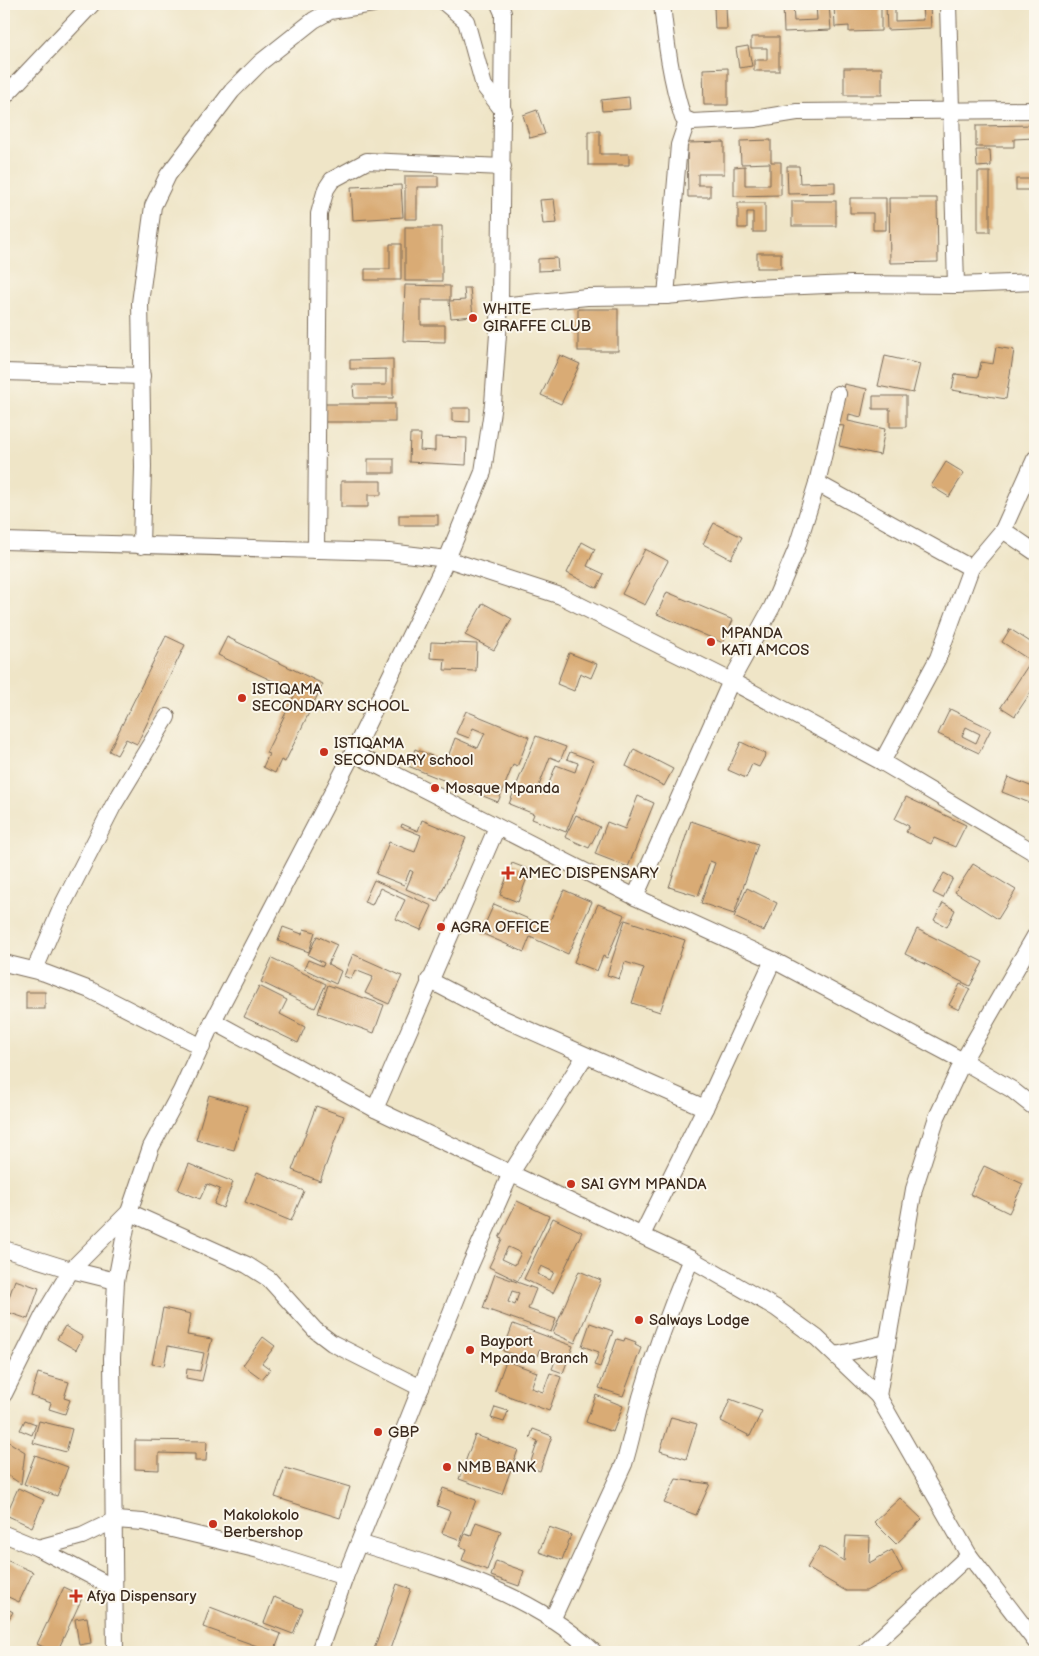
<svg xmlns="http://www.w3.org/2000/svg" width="1039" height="1656" font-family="'Balsamiq Sans',sans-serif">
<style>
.building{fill:#d9ab75;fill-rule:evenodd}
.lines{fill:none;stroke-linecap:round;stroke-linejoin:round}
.minor-casing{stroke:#7a6b59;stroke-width:18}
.minor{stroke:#fff;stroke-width:16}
.poi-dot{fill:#c8321e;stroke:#fbf7ec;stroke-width:2}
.labels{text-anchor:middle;stroke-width:4;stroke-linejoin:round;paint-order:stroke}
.poi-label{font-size:15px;fill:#3b2a1e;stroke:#fbf7ec;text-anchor:start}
</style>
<rect width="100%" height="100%" fill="#fbf7ec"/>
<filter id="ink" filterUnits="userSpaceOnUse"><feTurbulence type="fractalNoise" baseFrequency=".02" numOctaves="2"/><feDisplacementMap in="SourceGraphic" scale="10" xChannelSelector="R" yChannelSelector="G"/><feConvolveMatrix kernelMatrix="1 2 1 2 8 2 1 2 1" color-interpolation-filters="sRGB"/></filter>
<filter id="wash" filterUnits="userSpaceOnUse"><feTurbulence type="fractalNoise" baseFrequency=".0096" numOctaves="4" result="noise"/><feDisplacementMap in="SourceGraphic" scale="20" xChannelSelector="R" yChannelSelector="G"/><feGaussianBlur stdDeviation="1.12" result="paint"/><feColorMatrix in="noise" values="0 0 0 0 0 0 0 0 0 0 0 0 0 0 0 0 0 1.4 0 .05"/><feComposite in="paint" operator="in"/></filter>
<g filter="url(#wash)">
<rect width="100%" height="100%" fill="#efe5c7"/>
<g id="blocks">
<!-- building -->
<g class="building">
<polygon points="688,4 726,5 727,29 715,29 714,6 688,7"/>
<polygon points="783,4 793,4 794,21 817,20 816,4 829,4 831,30 784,32"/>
<polygon points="834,4 881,4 881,31 849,32 849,26 835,27"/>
<polygon points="922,4 930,4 931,28 887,30 886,6 895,5 895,21 923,20"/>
<polygon points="751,37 779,37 779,71 754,71 754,60 767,60 767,48 751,48"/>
<polygon points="748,46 752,66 739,68 736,48"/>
<polygon points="728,68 728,105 704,105 703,69"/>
<rect x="844" y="68" width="38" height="27"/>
<polygon points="629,97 630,109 602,111 601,100"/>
<polygon points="537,110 545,134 530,138 523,115"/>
<polygon points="1035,125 1035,138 1014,139 1014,147 976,147 976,126"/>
<polygon points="588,131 600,131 600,154 629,154 629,165 588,165"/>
<polygon points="771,140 771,162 781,162 781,195 734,196 734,167 745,166 745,185 770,185 770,163 741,164 740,141"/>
<polygon points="724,142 724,174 698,174 698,185 710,185 710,197 688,197 687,143"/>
<polygon points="976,150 990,150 991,166 977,167"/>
<polygon points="787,166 799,166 800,183 835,182 835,193 788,194"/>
<rect x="978" y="172" width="12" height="60"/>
<polygon points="405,176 438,176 438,187 417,187 417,219 405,219"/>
<rect x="1016" y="179" width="19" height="11"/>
<polygon points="401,185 403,217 353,220 351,187"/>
<polygon points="850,198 886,198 886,230 873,230 873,213 850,213"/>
<polygon points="889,198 937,198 938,262 890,263"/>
<polygon points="554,199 557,223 543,224 540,200"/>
<rect x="792" y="201" width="44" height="25"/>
<polygon points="738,203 765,203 765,232 753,232 753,212 747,212 747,228 738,228"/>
<rect x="405" y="227" width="37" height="54"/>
<polygon points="390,244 401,244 401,280 365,280 365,269 390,269"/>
<rect x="757" y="253" width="24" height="15"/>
<polygon points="557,258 558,270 538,271 538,259"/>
<polygon points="405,285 450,286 450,300 421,300 421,325 445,325 445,342 403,341"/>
<polygon points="464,288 470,288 473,316 451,318 449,301 465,300"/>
<rect x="578" y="309" width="40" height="42"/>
<polygon points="996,347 1014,350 1006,399 952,390 955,374 978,377 981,362 993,364"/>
<polygon points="560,355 580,364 561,404 541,395"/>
<polygon points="885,356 920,364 913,393 878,386"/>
<polygon points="393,359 393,398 354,398 353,385 386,385 386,369 350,369 350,360"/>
<polygon points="844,384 867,389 861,417 849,414 848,421 885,429 880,455 839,446 844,426 835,425"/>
<polygon points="873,396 906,396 906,427 890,427 890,409 873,409"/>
<rect x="325" y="404" width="70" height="18"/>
<polygon points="452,408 470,408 470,422 452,421"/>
<polygon points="410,434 421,434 420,450 435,451 435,437 467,438 466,465 409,462"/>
<rect x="368" y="459" width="26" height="14"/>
<polygon points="946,462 964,473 949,497 931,486"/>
<polygon points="341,481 381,481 381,495 368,495 368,507 341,507"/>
<rect x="399" y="515" width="39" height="10"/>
<polygon points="714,523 742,537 731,559 703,544"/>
<polygon points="582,542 595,549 587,566 604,574 597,588 567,573"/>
<polygon points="645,549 668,561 645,605 622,594"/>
<polygon points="667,592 733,620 723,643 657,614"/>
<polygon points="483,603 512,619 494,650 465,635"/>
<polygon points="1010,629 1035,645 1035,686 1015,716 1001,707 1031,661 1002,642"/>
<polygon points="166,636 185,645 137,744 126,739 117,755 109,751"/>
<polygon points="227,637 323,684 285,762 281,760 275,773 263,767 269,754 266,753 296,692 218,655"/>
<polygon points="431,642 477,644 476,671 444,670 445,659 430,658"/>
<polygon points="569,653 597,664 591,678 580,673 574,691 557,684"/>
<path d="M950,709L991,729L979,753L938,734ZM966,727L980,734L976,743L962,736Z"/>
<polygon points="466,711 529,737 517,767 513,765 498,802 408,766 415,749 446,762 455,738 478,748 485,733 473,728 469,738 456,733"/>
<polygon points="536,736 566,747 560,761 550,757 537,791 545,794 556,765 575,772 578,763 567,759 570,752 594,761 566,832 532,819 534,814 509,804"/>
<polygon points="741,742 766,754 759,767 752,764 746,778 728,770"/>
<polygon points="634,749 673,769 664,786 626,766"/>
<polygon points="1008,777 1035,788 1035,805 1002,792"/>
<polygon points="638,796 654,803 628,867 595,854 607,822 625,829"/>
<polygon points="906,797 966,825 955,847 934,838 931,844 906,832 909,826 895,819"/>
<polygon points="576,815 600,827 589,848 565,837"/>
<polygon points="422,820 466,838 437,902 406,889 413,872 410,870 404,885 376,874 389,842 415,852 421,835 401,827 402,824 418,831"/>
<polygon points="691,821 758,844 734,914 701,903 715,863 710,861 698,896 669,887"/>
<polygon points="512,863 530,870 518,902 500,895"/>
<polygon points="973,864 1016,890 998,919 955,892"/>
<polygon points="944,873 953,878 943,898 933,893"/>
<polygon points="374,880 432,906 421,930 396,919 405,900 380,888 372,905 364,902"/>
<polygon points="747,888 777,903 764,931 734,917"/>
<polygon points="564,890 592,902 568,954 530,937 524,952 481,933 494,904 547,927"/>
<polygon points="943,903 955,910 947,927 934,920"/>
<polygon points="598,904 625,915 607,958 603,956 597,971 574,962"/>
<polygon points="625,920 685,940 660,1012 632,1003 644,968 625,962 619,979 607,975"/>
<polygon points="283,927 302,934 304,929 315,932 309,952 278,941"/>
<polygon points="917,929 983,962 970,986 905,954"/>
<polygon points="317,936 337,945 328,964 341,971 336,984 304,969 308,960 323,966 324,963 308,955"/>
<polygon points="353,954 402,976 389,1004 365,993 373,977 355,970 351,979 344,976"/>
<polygon points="272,958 326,984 315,1008 261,982"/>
<polygon points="960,984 970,989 959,1010 949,1005"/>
<polygon points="328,985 384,1005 374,1033 318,1013"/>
<polygon points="259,986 287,1000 280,1014 305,1027 298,1043 244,1017"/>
<rect x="26" y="992" width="19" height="17"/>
<polygon points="209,1095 247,1106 234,1150 196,1140"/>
<polygon points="316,1106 344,1116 320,1181 292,1170"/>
<polygon points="189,1164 233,1182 223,1208 214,1204 220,1189 207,1184 200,1199 178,1190"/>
<polygon points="984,1166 1023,1184 1009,1213 970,1194"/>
<polygon points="257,1172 304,1191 291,1221 245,1202"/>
<path d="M517,1201L549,1216L518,1281L489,1267L502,1239L499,1238ZM508,1247L521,1253L515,1265L502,1259Z"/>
<path d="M553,1218L582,1232L553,1293L524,1279ZM541,1266L554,1272L550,1280L537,1274Z"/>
<polygon points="579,1271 601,1280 575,1343 553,1333"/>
<path d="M495,1274L536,1289L528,1309L556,1319L551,1332L483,1308ZM512,1291L519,1293L515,1305L508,1302Z"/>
<polygon points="15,1280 39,1288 28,1319 4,1311"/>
<polygon points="163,1308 191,1314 187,1335 212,1339 202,1381 186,1378 187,1369 200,1371 204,1353 168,1346 164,1366 152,1364"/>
<polygon points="590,1323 613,1331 600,1367 594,1365 599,1352 582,1346"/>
<polygon points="513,1324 573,1346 563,1373 552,1369 557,1356 539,1350 535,1362 503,1351"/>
<polygon points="65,1326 83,1337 76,1350 57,1339"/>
<polygon points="263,1337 275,1346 262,1363 270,1369 262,1379 243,1365"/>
<polygon points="625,1338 636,1342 635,1345 641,1348 623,1396 599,1388 617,1339 624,1341"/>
<polygon points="506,1361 537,1372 531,1388 543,1392 550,1373 561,1377 549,1411 495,1391"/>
<polygon points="38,1373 69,1382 64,1398 70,1400 65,1414 49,1409 51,1403 31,1396"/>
<polygon points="596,1395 623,1406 613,1432 586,1422"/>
<polygon points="730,1399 762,1411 750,1436 721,1421"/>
<polygon points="495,1407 508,1411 504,1422 491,1418"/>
<polygon points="671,1417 697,1424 686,1459 660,1451"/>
<polygon points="25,1420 36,1424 32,1435 20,1430"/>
<polygon points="39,1421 72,1429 66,1452 33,1443"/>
<polygon points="533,1429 552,1436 540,1471 529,1467 538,1441 530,1438"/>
<polygon points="475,1435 518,1450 502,1494 459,1479"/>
<polygon points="4,1439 25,1452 21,1484 4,1473"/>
<polygon points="135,1440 207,1441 206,1461 195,1461 195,1454 159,1453 159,1470 135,1469"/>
<polygon points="35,1455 68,1467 57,1496 24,1484"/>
<polygon points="285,1468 350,1487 340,1518 275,1497"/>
<polygon points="676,1479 710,1484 696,1515 664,1503"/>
<polygon points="18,1488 44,1500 32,1527 6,1515"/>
<polygon points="443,1488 476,1500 461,1540 442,1533 450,1511 437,1506"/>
<polygon points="900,1498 922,1519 896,1544 874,1522"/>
<polygon points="476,1522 501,1531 487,1570 462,1560 466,1549 460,1546 465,1534 471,1536"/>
<polygon points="549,1527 571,1535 562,1560 539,1552"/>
<polygon points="846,1536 870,1537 869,1563 892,1550 903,1571 866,1591 846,1591 807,1568 820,1546 844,1561"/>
<polygon points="4,1559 33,1572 19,1602 4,1595"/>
<polygon points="496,1561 524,1571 519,1586 491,1576"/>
<polygon points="397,1584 411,1589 389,1652 373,1652"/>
<polygon points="64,1587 83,1596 57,1652 55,1652 37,1644"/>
<polygon points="274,1597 303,1609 293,1634 264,1623"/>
<polygon points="4,1607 13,1612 4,1627"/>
<polygon points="210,1607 281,1634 274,1652 203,1627"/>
<polygon points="87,1617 91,1643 79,1645 75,1619"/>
</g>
</g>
</g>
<g filter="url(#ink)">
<use href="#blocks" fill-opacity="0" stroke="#7a6b59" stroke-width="1"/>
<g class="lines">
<!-- minor casing -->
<g class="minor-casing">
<g id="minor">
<polyline points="446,4 466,21 484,86 504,112"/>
<path d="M662,4C666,43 671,80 683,118L692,122L754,119L797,112L1035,110"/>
<polyline points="948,4 956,285"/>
<polyline points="4,97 92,4"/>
<polyline points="666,296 679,145 687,121"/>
<polyline points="500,306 587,297 666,296 753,288 851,284 956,285 1035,282"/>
<polyline points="4,372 142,376"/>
<polyline points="817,483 971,568"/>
<polyline points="1003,530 1035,552"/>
<polyline points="4,541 389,552 447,559 561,596 731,681 882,762 1035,853"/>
<polyline points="141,546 143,467 140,303 153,206 168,175 232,91 261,62 314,20 330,11 373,4"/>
<polyline points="316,550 319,214 326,189 332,180 367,161 503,167"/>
<polyline points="353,753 635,897 773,960 963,1061 1011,1089 1035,1108"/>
<polyline points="882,762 938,658 971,568 1003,530 1035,459"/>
<polyline points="635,897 731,681 772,607 796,550 817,483 838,394"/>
<polyline points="4,963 45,973 90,990 202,1047"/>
<polyline points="35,969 64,902 113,806 167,717"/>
<polyline points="429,980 502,1018 705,1108"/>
<polyline points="213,1021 375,1109 691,1259 776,1308 817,1338 878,1396 969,1555 1035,1641"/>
<polyline points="375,1109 497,827"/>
<polyline points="642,1235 705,1108 773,960"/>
<polyline points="4,1249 71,1270 116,1281"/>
<polyline points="836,1355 887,1343"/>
<polyline points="4,1394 43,1316 71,1270 129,1212 247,1265 269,1279 315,1330 332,1343 421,1388"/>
<polyline points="878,1396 914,1189 937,1117 963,1061 1035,936"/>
<polyline points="4,1534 38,1548 114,1588"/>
<path d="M359,1543C441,1568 530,1592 594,1652"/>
<polyline points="38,1548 82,1536 115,1520 143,1522 259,1550 345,1577"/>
<path d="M552,1620L624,1464C631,1442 635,1419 641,1397C655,1350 672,1304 691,1259"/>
<polyline points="115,1652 112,1358 116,1281 129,1212 151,1147 181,1091 213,1021 353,753 447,559 483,472 493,404 500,306 503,13 499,4"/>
<polyline points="319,1652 345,1577 466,1275 511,1173 585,1056"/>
<polyline points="865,1652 969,1555"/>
</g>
</g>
<!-- minor -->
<use href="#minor" class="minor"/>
</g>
</g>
<!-- markers -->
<g class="poi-dot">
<circle cx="473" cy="318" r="5"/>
<circle cx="711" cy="642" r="5"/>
<circle cx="242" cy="698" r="5"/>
<circle cx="324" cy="752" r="5"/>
<circle cx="435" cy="788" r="5"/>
<path d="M505.5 865.5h5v5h5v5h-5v5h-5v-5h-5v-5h5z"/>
<circle cx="441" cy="927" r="5"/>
<circle cx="571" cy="1184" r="5"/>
<circle cx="639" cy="1320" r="5"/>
<circle cx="470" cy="1350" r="5"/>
<circle cx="378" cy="1432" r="5"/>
<circle cx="447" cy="1467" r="5"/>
<circle cx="213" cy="1524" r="5"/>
<path d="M73.5 1588.5h5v5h5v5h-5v5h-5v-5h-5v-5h5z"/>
</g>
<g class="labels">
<!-- poi labels -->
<g class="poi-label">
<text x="483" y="314">WHITE<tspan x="483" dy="17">GIRAFFE CLUB</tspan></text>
<text x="721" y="638">MPANDA<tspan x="721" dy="17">KATI AMCOS</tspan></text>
<text x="252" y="694">ISTIQAMA<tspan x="252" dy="17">SECONDARY SCHOOL</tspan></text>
<text x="334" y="748">ISTIQAMA<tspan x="334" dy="17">SECONDARY school</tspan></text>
<text x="445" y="793">Mosque Mpanda</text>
<text x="519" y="878">AMEC DISPENSARY</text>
<text x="451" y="932">AGRA OFFICE</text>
<text x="581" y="1189">SAI GYM MPANDA</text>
<text x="649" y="1325">Salways Lodge</text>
<text x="480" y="1346">Bayport<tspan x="480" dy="17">Mpanda Branch</tspan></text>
<text x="388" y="1437">GBP</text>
<text x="457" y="1472">NMB BANK</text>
<text x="223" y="1520">Makolokolo<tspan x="223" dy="17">Berbershop</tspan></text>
<text x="87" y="1601">Afya Dispensary</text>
</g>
</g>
<!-- margin -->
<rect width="1039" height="1656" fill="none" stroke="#fbf7ec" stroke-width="20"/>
</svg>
